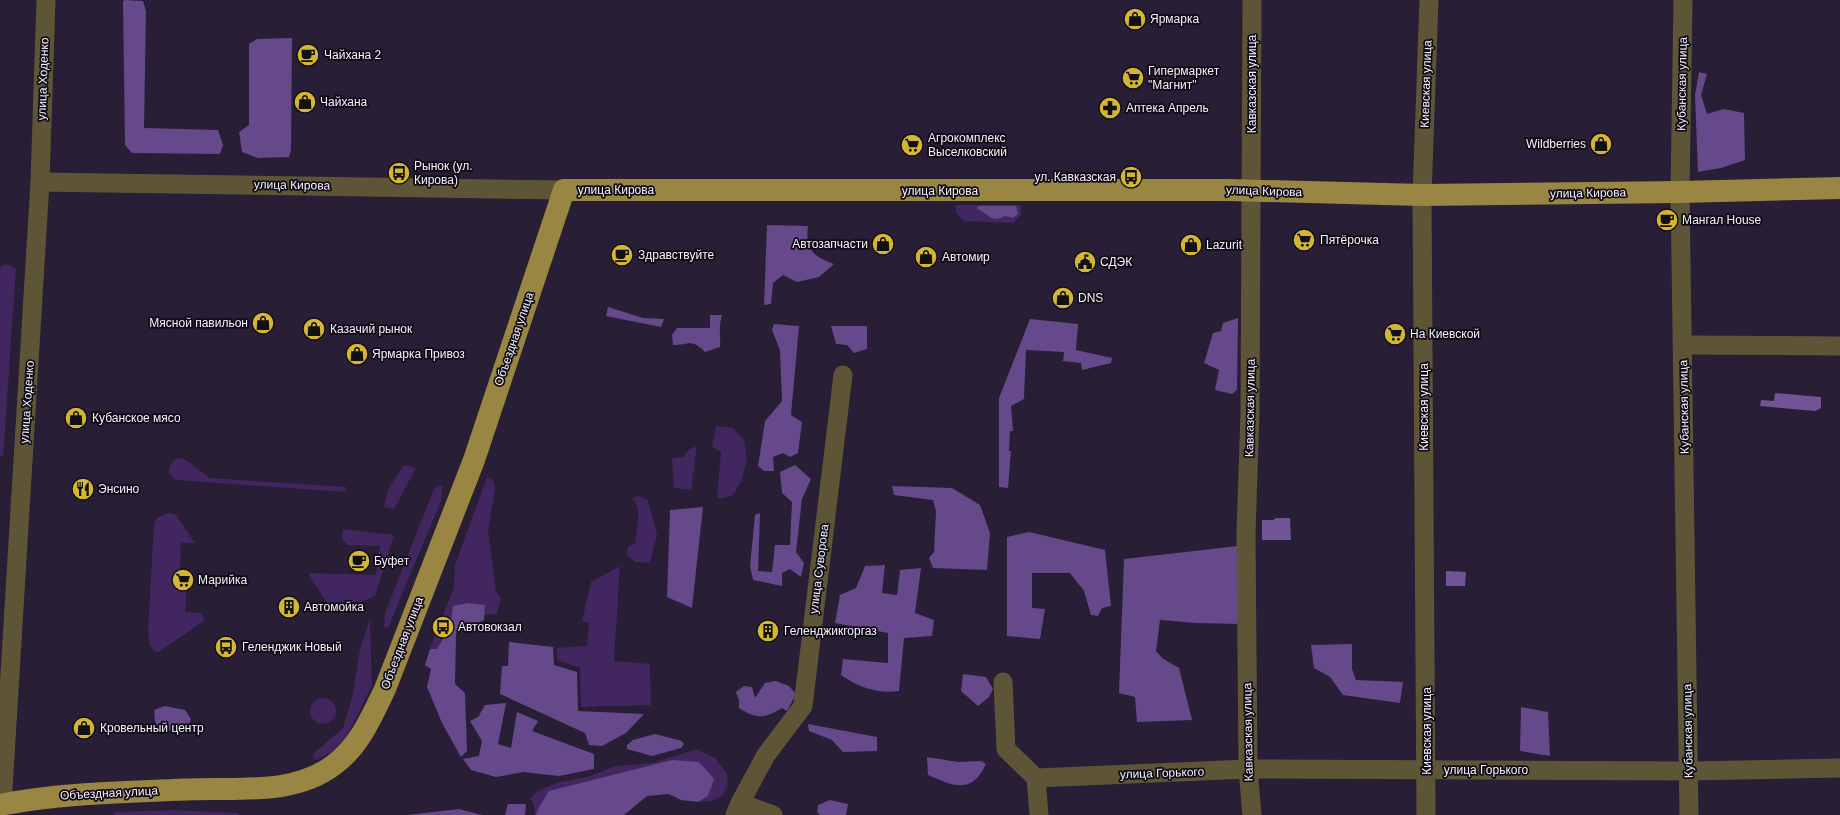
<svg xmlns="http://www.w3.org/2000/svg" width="1840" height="815" font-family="Helvetica,sans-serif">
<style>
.green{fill:#41265f}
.forest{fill:#66498b}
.water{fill:#715496}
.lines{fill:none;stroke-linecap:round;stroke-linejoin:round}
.minor{stroke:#5e5536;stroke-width:19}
.major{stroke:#988642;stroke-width:22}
.labels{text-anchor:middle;stroke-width:3.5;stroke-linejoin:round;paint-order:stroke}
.poi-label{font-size:12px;fill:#f6f1fe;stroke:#0f0b14;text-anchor:start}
.street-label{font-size:12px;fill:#f6f1fe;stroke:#0f0b14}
</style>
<rect width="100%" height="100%" fill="#281e35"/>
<!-- green -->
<g class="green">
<polygon points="956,205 1021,205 1021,215 1013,223 964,221 956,213"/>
<polygon points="3,265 10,265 16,270 3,457 0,456 0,268"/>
<polygon points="716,426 733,428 744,440 747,458 742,480 732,496 717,499 721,452 712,447"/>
<polygon points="697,446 691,490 674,488 672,458 683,457 690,449"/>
<polygon points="181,458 186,460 210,478 346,487 345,492 176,480 170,474 169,468 175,459"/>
<polygon points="404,465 416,468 394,509 384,507 388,489"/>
<polygon points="487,477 493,480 495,488 488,530 496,592 501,598 497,614 484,615 485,605 453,606 450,627 437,649 430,649 435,635 442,637 448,621 443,615 454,588 455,565"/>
<polygon points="439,486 443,486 441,501 388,628 384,627 385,613 434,489"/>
<path d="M638,496L648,500L657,535L650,563L635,562L627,555L628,547L635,543C636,530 643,507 632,499Z"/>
<polygon points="169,513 176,515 195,543 181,543 179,586 187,586 185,612 201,613 205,620 159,652 154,651 149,644 148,632 154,523 158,517"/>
<polygon points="343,529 394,535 375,596 356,604 328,605 308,573 376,575 380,546 347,545 342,539"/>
<polygon points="620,566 614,661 650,664 651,705 581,707 580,668 557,660 557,648 587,646 589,623 582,621 591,582"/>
<polygon points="370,619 372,685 347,736 334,750 317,760 314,759 313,754 343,728 352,698 360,649"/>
<circle cx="323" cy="711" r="13"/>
<polygon points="697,749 715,758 727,774 728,785 722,796 713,801 698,802 708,796 713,778 538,809 536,815 535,815 534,806 531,798 538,791 560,782 588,777 615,766 652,763"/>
<polygon points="174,810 238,813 238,815 115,815 114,812"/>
</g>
<!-- forest -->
<g class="forest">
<polygon points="125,0 143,1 146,11 144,128 218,130 223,145 220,154 132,153 125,145 123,1"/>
<polygon points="292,38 291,150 289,157 258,158 242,152 239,132 249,125 249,44 257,39"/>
<polygon points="1699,72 1707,74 1701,95 1707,114 1724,109 1744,113 1745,160 1721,168 1698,172 1695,95"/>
<path d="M978,206H1016L1018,214L1013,218L1005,216C990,224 989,213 977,209Z"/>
<path d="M767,225L808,226C805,249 812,256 834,264L819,277L797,282L783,275L773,283L771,304L764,305Z"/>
<polygon points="608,307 643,318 664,319 661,327 606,316"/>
<path d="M710,315H722C718,329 721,333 720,347L705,352C691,338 690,345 673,345L672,335L677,328H710Z"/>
<polygon points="1238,318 1237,390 1232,394 1215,390 1219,370 1204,363 1213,333 1221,331 1223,323"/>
<polygon points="1030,319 1078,324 1076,350 1112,358 1111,363 1082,370 1081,363 1063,361 1064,352 1026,350 1024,399 1011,406 1013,431 1010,431 1009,451 1011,451 1008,488 999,487 999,398"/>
<polygon points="774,324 799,326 791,415 802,422 798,453 790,457 783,453 773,457 774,471 764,471 758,466 765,421 782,401 780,350 772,330"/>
<polygon points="831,326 867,326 867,349 854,353 847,345 836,344"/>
<polygon points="795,465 811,479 802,499 796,552 804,563 801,577 790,569 782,573 782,586 753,580 750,566 755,515 760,513 758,571 772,572 775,545 790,545 792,502 782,493 780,472"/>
<polygon points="892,486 952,488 980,505 990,533 987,570 933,568 929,558 934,552 936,511 933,500 894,495"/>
<polygon points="703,507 692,608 667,597 670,510"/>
<polygon points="1029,532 1105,550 1111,606 1102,608 1098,616 1091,615 1084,591 1070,573 1032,573 1032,608 1045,609 1040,639 1007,636 1007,537"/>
<polygon points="1238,546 1242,624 1196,623 1160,620 1156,651 1162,658 1179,668 1192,720 1137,722 1135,697 1119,693 1124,559"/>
<path d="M885,565L882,593L897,595L900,570L921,568L915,613L934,620L932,636L904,638L899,691C878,694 858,687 841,675L843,659L888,663V633L835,623L840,595L856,588L865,566Z"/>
<polygon points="468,603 485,605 484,620 456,633 455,684 465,693 467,751 461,757 442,723 427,687 431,669 425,665 430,649 437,649 450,627 453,606"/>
<polygon points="509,642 553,647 554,665 577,672 578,711 644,714 626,733 602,746 589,745 585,733 500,694 502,666 508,666"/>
<polygon points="1352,644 1352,669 1356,680 1403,682 1400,703 1343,695 1330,677 1314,668 1311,645"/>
<polygon points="963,674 986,677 993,689 989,697 978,706 961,691"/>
<path d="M776,681L789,686L796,694L787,711L782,708C764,719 756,719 739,708V700L736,692L744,686L752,687L755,698L765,683Z"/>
<polygon points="506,703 498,744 511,748 517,712 538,721 532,731 594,754 594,769 559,776 523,772 496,777 471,770 463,759 479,756 482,741 470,721 478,717 485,705"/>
<path d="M165,706L185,710L191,719L188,727C179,730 161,735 156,723C154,720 155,714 154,710Z"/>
<polygon points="1521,707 1548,712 1550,756 1520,751"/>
<polygon points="808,724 877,737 877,751 843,752 832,740 809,731"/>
<polygon points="655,734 682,741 684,744 681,748 652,756 627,749 627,745 633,740"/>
<path d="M927,757L958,762L981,761L986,764C972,795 953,786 928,775Z"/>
<polygon points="672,760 699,762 714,779 708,796 698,802 681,800 669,794 647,796 624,815 536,815 538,809 549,791"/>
<polygon points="830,800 848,804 846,815 820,815 817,812 818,805"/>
<polygon points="508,804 526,804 525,815 505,815"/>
<polygon points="459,809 482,815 407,815"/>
</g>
<!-- water -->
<g class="water">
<polygon points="1775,393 1821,397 1821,408 1815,411 1760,406 1761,400 1774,401"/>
<polygon points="1276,518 1290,518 1291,540 1262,540 1262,520 1273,520"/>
<polygon points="1446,571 1466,572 1465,586 1446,586"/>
</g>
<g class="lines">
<!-- minor -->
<g class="minor">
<polyline points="1683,0 1680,192 1689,815"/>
<polyline points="40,182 564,190"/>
<polyline points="1683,345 1840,346"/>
<polyline points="1003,682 1006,749 1036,778 1248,769 1689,771 1840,768"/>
<polyline points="1036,778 1039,815"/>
<polyline points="740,803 773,815"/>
<polyline points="2,805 40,182 46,0"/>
<polyline points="735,815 740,803 766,755 803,706 843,375"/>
<polyline points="1252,815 1248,769 1246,533 1250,412 1252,0"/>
<polyline points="1426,815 1422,195 1429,0"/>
</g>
<!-- major -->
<path class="major" d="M0,805C50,795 100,793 150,791C171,790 192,789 214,789C254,789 301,791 335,764C360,745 372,716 385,689L474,460L564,190H1228L1422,195L1680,192L1840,188"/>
</g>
<!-- icons -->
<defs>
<g id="shop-disc" transform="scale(1.15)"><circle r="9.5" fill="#d5b534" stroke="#0f0b14"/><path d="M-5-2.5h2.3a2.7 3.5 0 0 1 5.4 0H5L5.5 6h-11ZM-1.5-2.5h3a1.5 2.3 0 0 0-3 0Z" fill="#111"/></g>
<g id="cafe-disc" transform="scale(1.15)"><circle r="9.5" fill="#d5b534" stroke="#0f0b14"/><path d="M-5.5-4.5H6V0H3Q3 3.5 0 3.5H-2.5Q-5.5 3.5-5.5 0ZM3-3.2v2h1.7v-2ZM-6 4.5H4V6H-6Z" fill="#111"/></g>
<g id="supermarket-disc" transform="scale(1.15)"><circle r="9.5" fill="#d5b534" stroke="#0f0b14"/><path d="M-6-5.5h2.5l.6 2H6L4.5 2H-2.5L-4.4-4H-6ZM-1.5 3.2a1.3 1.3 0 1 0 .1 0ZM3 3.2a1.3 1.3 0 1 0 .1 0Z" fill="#111"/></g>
<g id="pharmacy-disc" transform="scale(1.15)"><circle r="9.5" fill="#d5b534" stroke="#0f0b14"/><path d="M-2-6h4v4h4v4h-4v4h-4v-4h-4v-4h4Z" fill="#111"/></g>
<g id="bus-disc" transform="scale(1.15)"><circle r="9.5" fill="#d5b534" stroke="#0f0b14"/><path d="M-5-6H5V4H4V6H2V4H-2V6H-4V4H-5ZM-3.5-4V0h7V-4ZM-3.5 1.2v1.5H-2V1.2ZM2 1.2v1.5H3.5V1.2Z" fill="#111"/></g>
<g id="civic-disc" transform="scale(1.15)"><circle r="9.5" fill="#d5b534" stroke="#0f0b14"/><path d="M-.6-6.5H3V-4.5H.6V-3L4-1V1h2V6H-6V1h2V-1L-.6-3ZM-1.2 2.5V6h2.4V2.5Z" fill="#111"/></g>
<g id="restaurant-disc" transform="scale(1.15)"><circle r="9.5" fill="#d5b534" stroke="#0f0b14"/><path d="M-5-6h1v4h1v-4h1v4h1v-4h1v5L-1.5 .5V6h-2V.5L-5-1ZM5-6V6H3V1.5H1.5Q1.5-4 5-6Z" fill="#111"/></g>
<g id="building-disc" transform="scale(1.15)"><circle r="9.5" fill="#d5b534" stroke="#0f0b14"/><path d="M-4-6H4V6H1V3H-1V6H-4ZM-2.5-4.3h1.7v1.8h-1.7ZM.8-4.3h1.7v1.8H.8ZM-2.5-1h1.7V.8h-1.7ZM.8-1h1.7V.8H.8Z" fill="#111"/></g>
</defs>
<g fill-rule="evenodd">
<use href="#shop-disc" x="1135" y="19"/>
<use href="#cafe-disc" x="308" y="55"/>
<use href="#supermarket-disc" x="1133" y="78"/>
<use href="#shop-disc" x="305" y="102"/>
<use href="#pharmacy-disc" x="1110" y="108"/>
<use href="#shop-disc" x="1601" y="144"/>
<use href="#supermarket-disc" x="912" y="145"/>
<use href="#bus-disc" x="399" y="173"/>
<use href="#bus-disc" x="1131" y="177"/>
<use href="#cafe-disc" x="1667" y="220"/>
<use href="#supermarket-disc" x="1304" y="240"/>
<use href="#shop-disc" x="883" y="244"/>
<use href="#shop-disc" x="1191" y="245"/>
<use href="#cafe-disc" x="622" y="255"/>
<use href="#shop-disc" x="926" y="257"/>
<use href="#civic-disc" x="1085" y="262"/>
<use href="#shop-disc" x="1063" y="298"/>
<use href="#shop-disc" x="263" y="323"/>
<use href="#shop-disc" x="314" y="329"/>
<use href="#supermarket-disc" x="1395" y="334"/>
<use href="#shop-disc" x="357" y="354"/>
<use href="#shop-disc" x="76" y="418"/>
<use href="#restaurant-disc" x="83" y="489"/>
<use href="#cafe-disc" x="359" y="561"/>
<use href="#supermarket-disc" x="183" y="580"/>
<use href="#building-disc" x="289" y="607"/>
<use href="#bus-disc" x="443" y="627"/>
<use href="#building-disc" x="768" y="631"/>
<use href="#bus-disc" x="226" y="647"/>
<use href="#shop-disc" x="84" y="728"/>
</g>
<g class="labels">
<!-- poi labels -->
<g class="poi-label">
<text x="1150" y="23">Ярмарка</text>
<text x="324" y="59">Чайхана 2</text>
<text x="1148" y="75">Гипермаркет<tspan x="1148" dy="14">"Магнит"</tspan></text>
<text x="320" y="106">Чайхана</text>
<text x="1126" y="112">Аптека Апрель</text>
<text x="928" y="142">Агрокомплекс<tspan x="928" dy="14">Выселковский</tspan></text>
<text x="1586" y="148" text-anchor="end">Wildberries</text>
<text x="414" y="170">Рынок (ул.<tspan x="414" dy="14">Кирова)</tspan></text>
<text x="1116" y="181" text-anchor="end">ул. Кавказская</text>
<text x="1682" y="224">Мангал House</text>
<text x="1320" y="244">Пятёрочка</text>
<text x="868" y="248" text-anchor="end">Автозапчасти</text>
<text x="1206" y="249">Lazurit</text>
<text x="638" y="259">Здравствуйте</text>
<text x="942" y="261">Автомир</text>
<text x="1100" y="266">СДЭК</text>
<text x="1078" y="302">DNS</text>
<text x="248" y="327" text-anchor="end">Мясной павильон</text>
<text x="330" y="333">Казачий рынок</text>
<text x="1410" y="338">На Киевской</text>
<text x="372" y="358">Ярмарка Привоз</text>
<text x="92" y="422">Кубанское мясо</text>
<text x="98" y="493">Энсино</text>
<text x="374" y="565">Буфет</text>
<text x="198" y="584">Марийка</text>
<text x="304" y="611">Автомойка</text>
<text x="458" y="631">Автовокзал</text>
<text x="784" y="635">Геленджикгоргаз</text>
<text x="242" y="651">Геленджик Новый</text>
<text x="100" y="732">Кровельный центр</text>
</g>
<!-- street labels -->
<g class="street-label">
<text transform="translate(43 79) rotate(-88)" y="4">улица Ходенко</text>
<text transform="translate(1252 84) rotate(-90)" y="4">Кавказская улица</text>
<text transform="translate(1426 84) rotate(-88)" y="4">Киевская улица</text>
<text transform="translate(1682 84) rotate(-89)" y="4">Кубанская улица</text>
<text transform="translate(292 185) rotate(1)" y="4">улица Кирова</text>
<text x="616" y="194">улица Кирова</text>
<text x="940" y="195">улица Кирова</text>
<text transform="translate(1264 191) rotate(2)" y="4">улица Кирова</text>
<text transform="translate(1588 193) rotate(-1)" y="4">улица Кирова</text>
<text transform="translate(514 339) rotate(-71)" y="4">Объездная улица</text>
<text transform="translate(27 402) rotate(-86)" y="4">улица Ходенко</text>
<text transform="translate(1424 407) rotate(-90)" y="4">Киевская улица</text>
<text transform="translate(1684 407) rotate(-91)" y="4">Кубанская улица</text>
<text transform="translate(1250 408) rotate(-89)" y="4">Кавказская улица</text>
<text transform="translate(819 569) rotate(-83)" y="4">улица Суворова</text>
<text transform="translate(402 643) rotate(-69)" y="4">Объездная улица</text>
<text transform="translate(1427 731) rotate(-90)" y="4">Киевская улица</text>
<text transform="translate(1688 731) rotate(-91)" y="4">Кубанская улица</text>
<text transform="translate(1248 732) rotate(-91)" y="4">Кавказская улица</text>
<text x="1486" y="774">улица Горького</text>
<text transform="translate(1162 773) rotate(-2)" y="4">улица Горького</text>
<text transform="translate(109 793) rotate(-3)" y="4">Объездная улица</text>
</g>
</g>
</svg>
